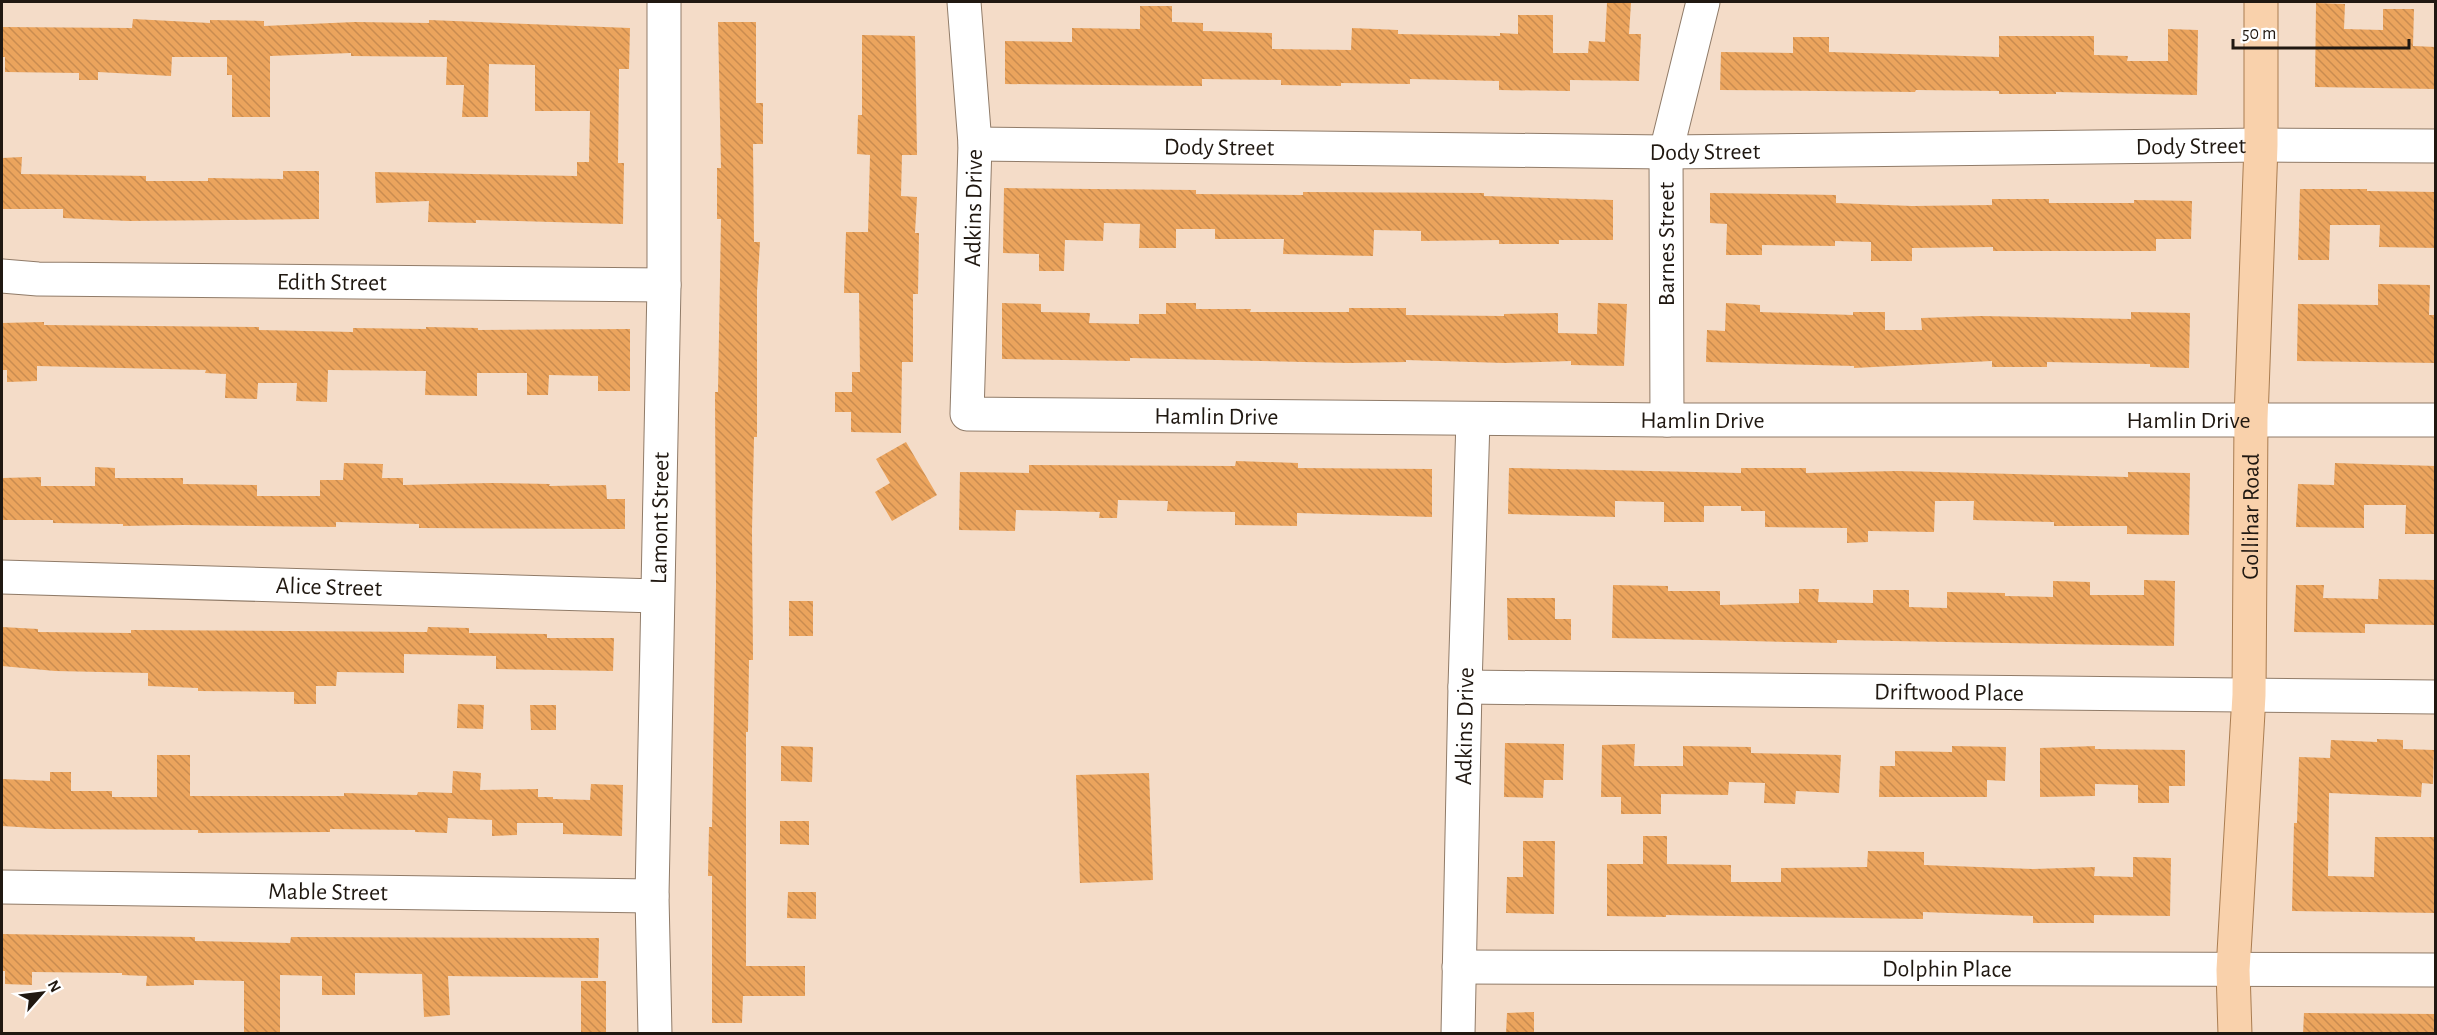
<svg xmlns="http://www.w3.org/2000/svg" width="2437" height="1035" font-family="'Alegreya Sans',sans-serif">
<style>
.building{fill:url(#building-back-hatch)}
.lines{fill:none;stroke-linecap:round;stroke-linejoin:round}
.minor-casing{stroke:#907b68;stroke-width:35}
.major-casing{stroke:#aa7d51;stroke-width:35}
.minor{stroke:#fff;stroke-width:33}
.major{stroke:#f9d1ab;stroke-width:33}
.labels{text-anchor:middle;stroke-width:4.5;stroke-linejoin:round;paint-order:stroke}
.street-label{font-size:24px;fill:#201811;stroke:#fff}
</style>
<defs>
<pattern id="building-back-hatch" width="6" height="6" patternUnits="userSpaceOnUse" patternTransform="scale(1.5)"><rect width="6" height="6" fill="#eba45d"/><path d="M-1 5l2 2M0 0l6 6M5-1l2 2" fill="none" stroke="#c98c50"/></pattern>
</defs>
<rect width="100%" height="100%" fill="#f4dcc8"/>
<!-- building -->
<g class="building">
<polygon points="1607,3 1631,3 1629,34 1641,34 1639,81 1570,80 1570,91 1499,90 1499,81 1410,79 1410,84 1341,83 1341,86 1281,85 1281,80 1202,79 1202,86 1005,84 1005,41 1072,42 1072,28 1140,29 1140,6 1172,6 1172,22 1203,23 1203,31 1272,33 1272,49 1351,50 1352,28 1398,30 1398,34 1500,36 1500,33 1518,34 1518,15 1553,15 1553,53 1588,53 1589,41 1605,42"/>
<polygon points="2316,3 2345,4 2344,29 2383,30 2383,9 2414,9 2413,46 2436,47 2436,89 2315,87"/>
<polygon points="133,19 210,23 210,20 264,21 264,26 355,22 429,23 429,20 630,28 629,69 619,69 618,163 624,163 623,224 476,220 476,223 428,222 429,201 376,203 375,172 577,176 577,162 589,162 590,111 535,111 535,65 489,64 488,117 462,117 464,85 446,85 447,57 351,56 351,53 270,56 270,117 232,117 232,75 227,75 227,57 172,57 171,76 98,72 98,80 79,80 79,73 5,72 5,57 2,57 2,27 132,28"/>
<polygon points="718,22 756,22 756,103 763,103 763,144 753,144 754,242 760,242 757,291 757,437 754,437 752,531 753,660 749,660 748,732 746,732 746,966 805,966 805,996 743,996 742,1023 712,1023 712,876 708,876 709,827 712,827 716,585 715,392 718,392 721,219 717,219 717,168 721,168"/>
<polygon points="2168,29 2198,30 2197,95 2056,92 2056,94 1999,94 1999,91 1916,90 1915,92 1720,90 1721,52 1793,53 1793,37 1829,37 1829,52 1999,57 1999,36 2094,36 2094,55 2128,56 2127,61 2168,61"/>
<polygon points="862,35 915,36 917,155 902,155 901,196 917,197 915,233 919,233 918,294 913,294 913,362 902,362 901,433 851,432 851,412 835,412 835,392 852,392 852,372 860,372 859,293 844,293 846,232 868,232 870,155 857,154 858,115 862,115"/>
<polygon points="22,157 21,174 146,176 146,181 208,181 208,178 283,179 283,171 319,171 319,219 129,221 63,218 63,209 2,209 2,158"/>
<polygon points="1004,188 1196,190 1196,194 1303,195 1303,192 1484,193 1484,196 1613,200 1613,240 1559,240 1559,244 1499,244 1499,240 1421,241 1421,231 1374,230 1373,256 1283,254 1284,239 1215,239 1215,229 1176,229 1176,248 1139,248 1140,224 1104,223 1103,241 1065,240 1064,271 1039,271 1039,254 1003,253"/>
<polygon points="2300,189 2367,189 2367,191 2436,192 2436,248 2379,247 2380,225 2330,225 2329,260 2298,260"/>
<polygon points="1710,193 1836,195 1836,203 1912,206 1992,205 1992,199 2049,199 2049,203 2134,203 2134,200 2192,201 2191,239 2156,239 2156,251 1993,251 1993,247 1912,248 1912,261 1871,261 1871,242 1835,241 1835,246 1762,245 1762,255 1726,255 1727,224 1710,223"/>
<polygon points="2378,284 2430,285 2429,315 2436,315 2436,363 2297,361 2298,304 2378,305"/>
<polygon points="1002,303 1041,304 1041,312 1090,313 1089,323 1139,324 1139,314 1166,314 1166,303 1196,303 1196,309 1251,309 1250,312 1349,312 1349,308 1406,308 1406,315 1504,316 1504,314 1558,313 1558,333 1597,334 1598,303 1627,304 1624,366 1571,365 1571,361 1505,363 1406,360 1406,362 1349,363 1130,358 1130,361 1002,359"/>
<polygon points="1726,303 1760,305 1760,312 1853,315 1853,312 1885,312 1885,330 1922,330 1921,318 1981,316 2131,319 2131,312 2190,313 2189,368 2150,367 2150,364 2047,362 2047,367 1992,367 1992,361 1854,368 1854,366 1706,362 1707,330 1725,331"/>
<polygon points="44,322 44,325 259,327 259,330 353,332 353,328 426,329 426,327 478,328 478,330 630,329 630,391 598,391 598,376 549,375 548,395 527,395 527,373 477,373 477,396 425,395 426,371 328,370 327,402 296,401 297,383 258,383 257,399 225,398 226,374 205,373 206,370 37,366 37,381 7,382 7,370 2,370 2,323"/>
<polygon points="906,442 937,495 892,521 875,492 890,483 876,459"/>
<polygon points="1236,461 1298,463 1298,468 1432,469 1432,517 1297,513 1297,526 1235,525 1235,512 1167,511 1168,501 1118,500 1117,518 1099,518 1100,512 1016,510 1015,531 959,530 960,472 1029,473 1029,465 1235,466"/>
<polygon points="344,463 383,464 382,478 403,478 403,485 491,483 550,484 549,486 606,485 607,499 625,499 625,529 419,528 419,524 336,522 336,527 184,525 123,526 123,524 53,523 53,520 2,520 2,478 41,477 41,486 95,486 95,467 115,468 115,478 183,478 183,484 257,485 257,496 320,496 320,480 343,480"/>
<polygon points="2335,463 2436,466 2436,534 2405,534 2406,505 2364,505 2364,528 2296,527 2298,484 2334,485"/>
<polygon points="1509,468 1741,473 1741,468 1806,468 1806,473 1897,471 2128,477 2128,472 2190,473 2189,535 2127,534 2127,526 2054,526 2054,522 1973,520 1974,501 1935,501 1934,532 1868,531 1868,542 1847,543 1847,528 1765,527 1765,511 1741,511 1741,506 1704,506 1704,522 1664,522 1664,502 1615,501 1615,517 1508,514"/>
<polygon points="2379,579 2436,580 2435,625 2365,624 2365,633 2294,632 2296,585 2324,585 2323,598 2378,599"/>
<polygon points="2144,580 2175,581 2174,646 1837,640 1837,643 1612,638 1613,585 1668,586 1668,591 1720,591 1720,605 1799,603 1799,589 1819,589 1818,602 1873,603 1873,590 1909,590 1909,607 1947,608 1947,592 2005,593 2005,596 2053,597 2053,581 2090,582 2090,595 2144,595"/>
<polygon points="1507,598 1555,598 1555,619 1571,619 1571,640 1508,640"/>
<rect x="789" y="601" width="24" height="35"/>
<polygon points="2,627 38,629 38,632 131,633 131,630 427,632 428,627 469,628 469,633 547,634 547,638 614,638 613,671 496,669 496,656 404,654 404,673 337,672 336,686 316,686 316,704 294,704 294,692 198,691 198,688 148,686 148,673 55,671 2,666"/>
<polygon points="458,704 484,705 483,729 457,728"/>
<polygon points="530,705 556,705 556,730 531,730"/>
<polygon points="2377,739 2403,740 2403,749 2434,750 2433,784 2422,783 2421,797 2329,793 2328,876 2374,877 2375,837 2436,837 2436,913 2292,911 2294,823 2297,823 2299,757 2330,758 2331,740 2377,742"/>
<polygon points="1505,743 1564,744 1563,780 1544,780 1543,798 1504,797"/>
<polygon points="1635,744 1634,766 1683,766 1683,746 1751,747 1751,753 1841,755 1839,793 1796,791 1795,804 1764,803 1765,783 1729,782 1728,795 1661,794 1661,814 1621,814 1621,797 1601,797 1602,745"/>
<polygon points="781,746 813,747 812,782 781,781"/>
<polygon points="1952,746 2006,747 2005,781 1987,780 1987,797 1879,797 1880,766 1895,766 1895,751 1952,752"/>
<polygon points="2095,746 2095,749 2185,750 2185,786 2169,786 2169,803 2138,803 2138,785 2095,784 2095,796 2040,797 2040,748"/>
<polygon points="157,755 190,755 190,796 344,796 344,793 417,795 418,792 452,793 453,771 481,773 480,790 538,789 538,797 553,797 553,799 590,800 591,784 623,785 622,836 563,834 563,823 517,823 517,835 492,836 492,820 448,818 447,833 415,832 415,830 330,829 330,832 198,833 198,830 51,829 2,826 2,779 50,781 50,772 71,772 71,791 112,791 112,797 157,797"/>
<polygon points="1149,773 1153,880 1080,883 1076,775"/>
<polygon points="780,821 809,821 809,845 780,844"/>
<polygon points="1643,836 1667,836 1667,864 1731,865 1731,882 1781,882 1781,868 1867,867 1868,851 1924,852 1924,865 2033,869 2095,867 2094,876 2133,877 2133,857 2171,858 2170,916 2094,915 2094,923 2033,923 2033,916 1923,912 1923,919 1666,915 1666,917 1607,916 1607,864 1643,864"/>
<polygon points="1523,841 1555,841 1554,914 1506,913 1507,877 1523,877"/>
<polygon points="788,892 816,892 816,919 787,918"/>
<polygon points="2,934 195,937 195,941 290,943 291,937 599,938 598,978 448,976 450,1015 424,1017 422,974 355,973 355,995 322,995 322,976 280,975 280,1034 244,1034 244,981 194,980 194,985 146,986 147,976 122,975 122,973 32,972 32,985 5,984 5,971 2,971"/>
<rect x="581" y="981" width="25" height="53"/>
<polygon points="1534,1012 1534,1034 1506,1034 1507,1013"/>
<polygon points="2304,1013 2436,1014 2436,1034 2303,1034"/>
</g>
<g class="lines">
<!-- minor casing -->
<g class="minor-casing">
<g id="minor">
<path id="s1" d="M964,2L975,144L967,414L1667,420H2436"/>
<path id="s2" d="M975,144L1666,152L2261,145L2436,146"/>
<path id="s3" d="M2,276L38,279L664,285"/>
<polyline points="1667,420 1666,152 1703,2"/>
<path id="s4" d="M2,577L657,596"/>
<path id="s5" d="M1465,687L2436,697"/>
<path id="s6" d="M2,887L652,896"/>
<path id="s7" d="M1459,967L2436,970"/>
<path id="s8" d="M655,1034L652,896L664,285V2"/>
<path id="s9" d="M1458,1034L1465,687L1473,419"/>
</g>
</g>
<!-- major casing -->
<g class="major-casing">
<g id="major">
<path id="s10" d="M2235,1034L2233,970L2249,695L2251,419L2261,145V2"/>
</g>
</g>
<!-- minor -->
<use href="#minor" class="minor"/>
<!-- major -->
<use href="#major" class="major"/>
</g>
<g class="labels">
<!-- street labels -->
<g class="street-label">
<text dy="8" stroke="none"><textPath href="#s2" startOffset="1216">Dody Street</textPath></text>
<text dy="8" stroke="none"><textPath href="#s2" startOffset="244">Dody Street</textPath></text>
<text dy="8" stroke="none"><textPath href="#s2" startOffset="730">Dody Street</textPath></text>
<text transform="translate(973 208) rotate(-89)" y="8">Adkins Drive</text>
<text transform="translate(1666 244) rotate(-90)" y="8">Barnes Street</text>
<text dy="8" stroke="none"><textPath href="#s3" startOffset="330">Edith Street</textPath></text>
<text dy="8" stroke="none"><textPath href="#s1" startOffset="662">Hamlin Drive</textPath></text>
<text dy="8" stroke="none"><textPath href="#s1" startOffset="1148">Hamlin Drive</textPath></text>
<text dy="8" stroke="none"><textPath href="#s1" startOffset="1634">Hamlin Drive</textPath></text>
<text dy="8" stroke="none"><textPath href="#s8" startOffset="516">Lamont Street</textPath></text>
<text dy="8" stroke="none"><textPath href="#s10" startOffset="518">Gollihar Road</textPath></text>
<text dy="8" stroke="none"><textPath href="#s4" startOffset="327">Alice Street</textPath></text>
<text dy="8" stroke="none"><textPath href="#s5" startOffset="484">Driftwood Place</textPath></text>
<text dy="8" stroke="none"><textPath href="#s9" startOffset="308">Adkins Drive</textPath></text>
<text dy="8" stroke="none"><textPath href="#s6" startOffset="326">Mable Street</textPath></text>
<text dy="8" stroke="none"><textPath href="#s7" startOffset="488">Dolphin Place</textPath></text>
</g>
</g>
<!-- border -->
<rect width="2437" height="1035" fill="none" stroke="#201811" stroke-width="6"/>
<!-- north arrow -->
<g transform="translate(42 993) rotate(62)" stroke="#ffffff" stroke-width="4.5" paint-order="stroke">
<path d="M0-4.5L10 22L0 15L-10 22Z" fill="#201811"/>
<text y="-9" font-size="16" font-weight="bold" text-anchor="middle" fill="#201811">N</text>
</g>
<!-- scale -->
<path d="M2233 39v9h176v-9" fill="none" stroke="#201811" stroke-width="3"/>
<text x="2242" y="39" font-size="18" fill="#201811" stroke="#ffffff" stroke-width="4.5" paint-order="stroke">50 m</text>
</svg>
